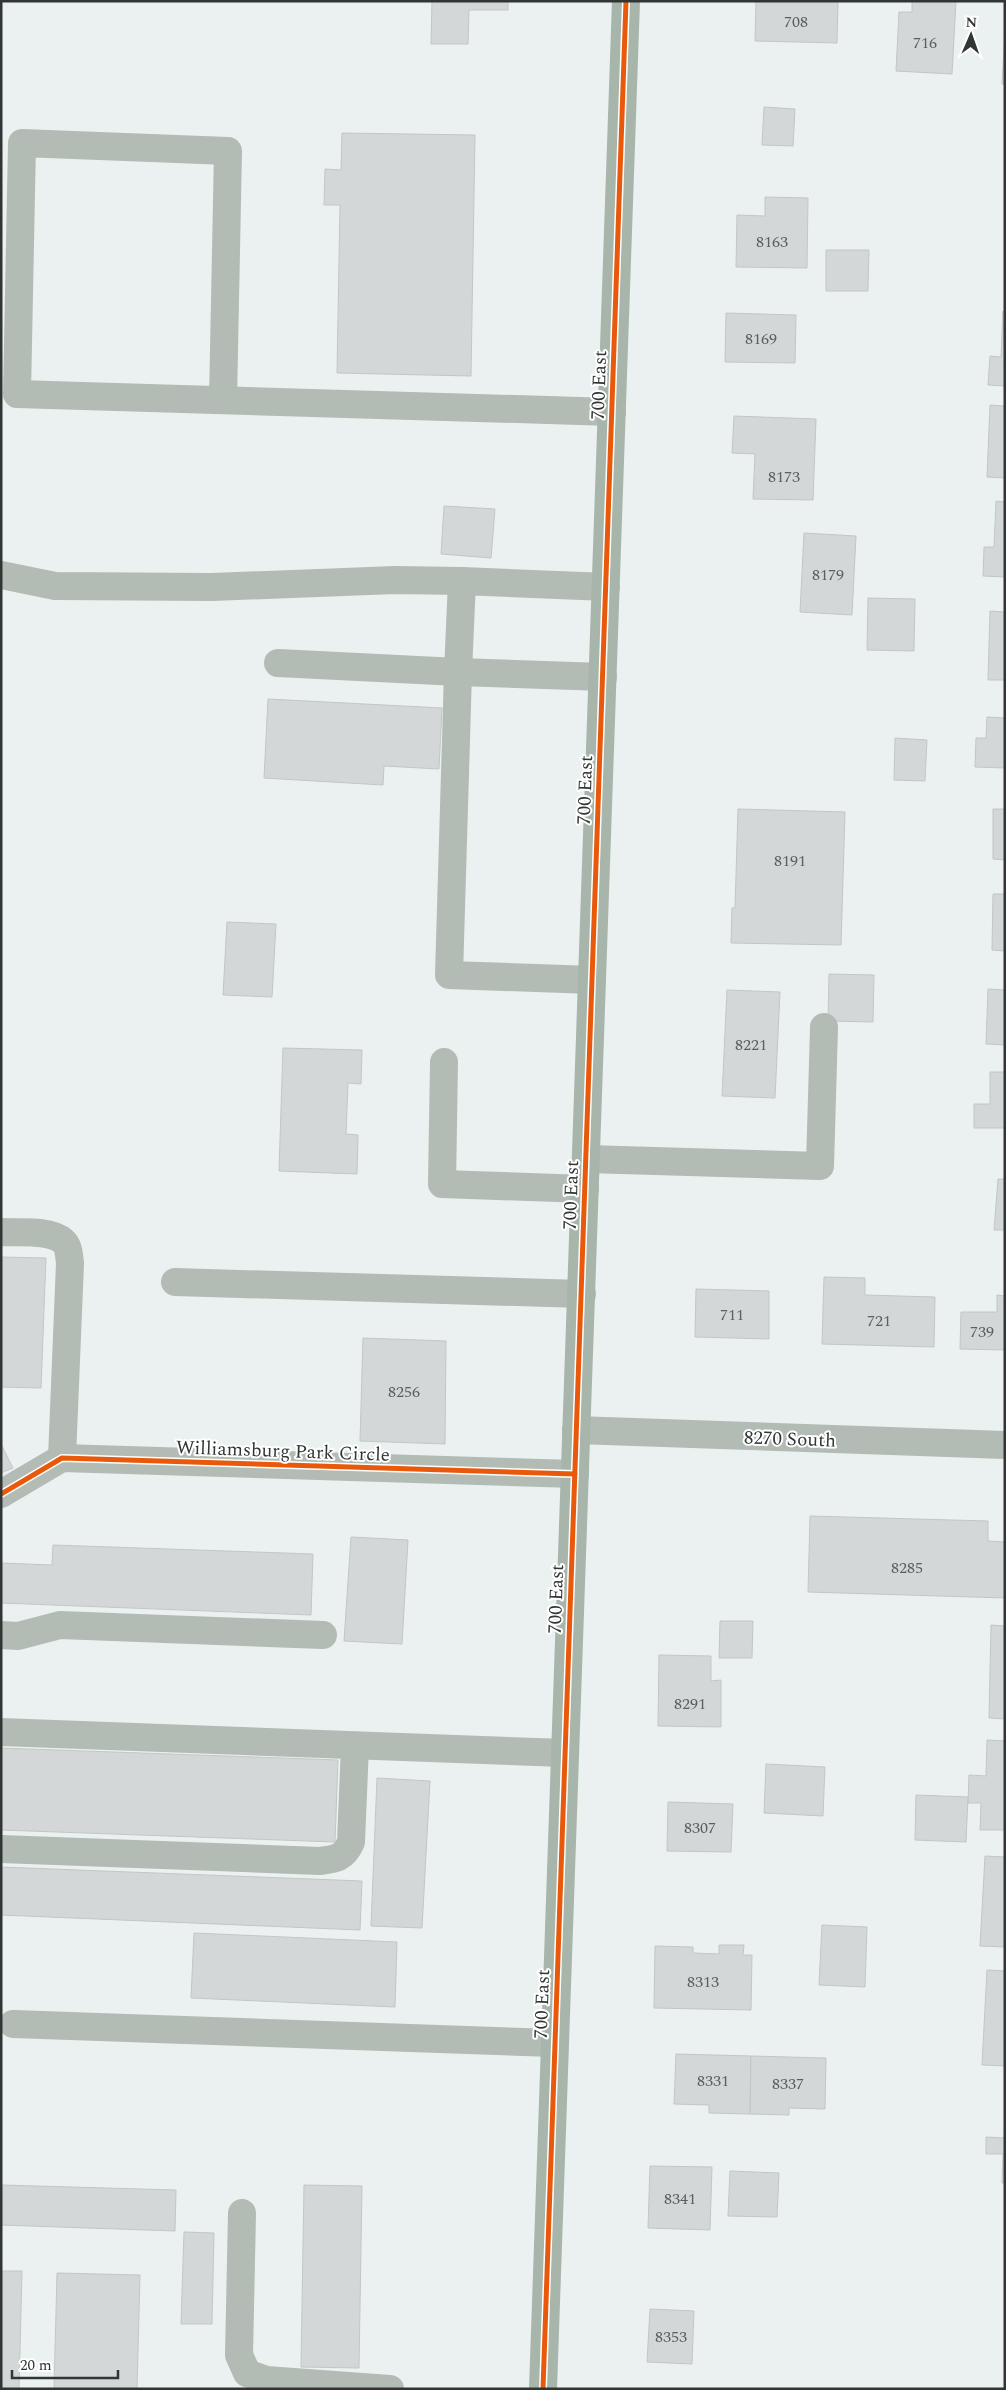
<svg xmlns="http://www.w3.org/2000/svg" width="1006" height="2390" font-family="Spectral,serif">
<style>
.building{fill:#d3d7d7;stroke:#c2c6c6}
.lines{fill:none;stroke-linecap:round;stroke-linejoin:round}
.minor{stroke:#b2bbb4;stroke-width:28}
.major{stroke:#a8b5ab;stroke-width:28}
.cycleway-casing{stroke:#fff;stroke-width:8}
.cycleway{stroke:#e8590c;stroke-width:5}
.labels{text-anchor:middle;stroke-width:4;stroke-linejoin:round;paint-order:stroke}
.number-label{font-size:16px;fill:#5b5f5e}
.street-label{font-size:19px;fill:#313534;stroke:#fff}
</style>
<rect width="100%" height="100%" fill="#ebf1f0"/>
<!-- building -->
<g class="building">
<polygon points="432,1 508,1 508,10 469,10 468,44 431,44"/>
<polygon points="756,1 838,1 837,43 755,41"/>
<polygon points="912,1 956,1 952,74 896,71 899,12 912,12"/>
<polygon points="1005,30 1005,84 1002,84"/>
<polygon points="764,107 795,109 793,146 762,145"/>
<polygon points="342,133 475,135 471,376 337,373 340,205 324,205 325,169 341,170"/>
<polygon points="765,197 808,198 807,268 736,267 737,215 765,216"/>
<polygon points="826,250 869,250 868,291 826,291"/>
<polygon points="1003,311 1005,386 988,385 990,356 1001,357"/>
<polygon points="726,313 796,315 795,363 725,362"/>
<polygon points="990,405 1005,406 1005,478 987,477"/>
<polygon points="734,416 816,419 813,500 753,499 755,454 732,453"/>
<polygon points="996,501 1005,502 1005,577 983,576 984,547 994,547"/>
<polygon points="444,506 495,509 491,558 441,554"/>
<polygon points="804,533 856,536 852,615 800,612"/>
<polygon points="868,598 915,599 914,651 867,650"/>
<polygon points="990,611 1005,612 1005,680 988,680"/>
<polygon points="268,699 442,708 439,769 384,766 383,785 264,778"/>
<polygon points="987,717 1005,718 1005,768 975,767 976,738 986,738"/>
<polygon points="895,738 927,740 925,781 894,780"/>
<polygon points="738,809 845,812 841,945 731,943 732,908 735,908"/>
<polygon points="993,809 1005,809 1005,860 993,859"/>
<polygon points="993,894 1005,894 1005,951 992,950"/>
<polygon points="227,922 276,924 272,997 223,995"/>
<polygon points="829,974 874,975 873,1022 828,1021"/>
<polygon points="988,989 1005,990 1005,1045 986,1044"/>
<polygon points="727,990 780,992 775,1098 722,1096"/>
<polygon points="283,1048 362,1050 361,1084 348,1083 346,1134 358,1135 357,1174 279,1171"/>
<polygon points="990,1072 1005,1072 1005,1128 974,1128 974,1104 990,1104"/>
<polygon points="998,1179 1005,1179 1005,1230 994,1230"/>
<polygon points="1,1257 46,1258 41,1388 1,1387"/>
<polygon points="824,1277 865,1278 865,1295 935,1297 934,1347 822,1344"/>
<polygon points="696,1289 769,1291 769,1339 695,1337"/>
<polygon points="997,1295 1005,1296 1005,1350 960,1349 961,1312 997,1312"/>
<polygon points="363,1338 446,1341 445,1444 360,1441"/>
<polygon points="1,1444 13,1468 1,1473"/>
<polygon points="810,1516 988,1521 988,1541 1005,1542 1005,1598 808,1592"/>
<polygon points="351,1537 408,1540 402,1644 344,1641"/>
<polygon points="53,1545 313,1554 311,1615 1,1603 1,1563 52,1565"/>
<polygon points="720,1621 753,1621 752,1658 719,1658"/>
<polygon points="991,1625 1005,1626 1005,1719 989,1718"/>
<polygon points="659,1655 711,1656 711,1681 721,1680 721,1727 658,1726"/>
<polygon points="987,1740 1005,1741 1005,1830 980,1830 981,1803 968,1803 969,1775 986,1776"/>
<polygon points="1,1748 338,1760 335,1842 1,1830"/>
<polygon points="766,1764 825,1767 823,1816 764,1813"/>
<polygon points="377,1778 430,1781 422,1928 371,1926"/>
<polygon points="916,1795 968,1797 966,1842 915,1840"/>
<polygon points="668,1802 733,1804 731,1852 667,1851"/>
<polygon points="985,1856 1005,1857 1005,1947 980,1946"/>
<polygon points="1,1867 362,1881 360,1930 1,1915"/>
<polygon points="822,1925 867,1927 865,1987 819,1985"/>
<polygon points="194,1933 397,1942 395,2007 191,1998"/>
<polygon points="719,1945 744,1945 743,1955 752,1955 751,2010 654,2008 655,1946 693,1947 693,1953 719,1954"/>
<polygon points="987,1970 1005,1971 1005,2066 982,2065"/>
<polygon points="676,2054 751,2056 750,2114 709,2113 709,2105 674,2104"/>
<polygon points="751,2056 826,2058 825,2109 789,2108 789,2115 750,2114"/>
<polygon points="1005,2128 1005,2183 1002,2183 1003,2154 986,2154 986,2137 1004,2138"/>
<polygon points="650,2166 712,2167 710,2230 648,2228"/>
<polygon points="730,2171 779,2173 777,2217 728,2216"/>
<polygon points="1,2185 176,2190 175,2231 1,2225"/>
<polygon points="304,2185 362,2186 359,2368 301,2367"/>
<polygon points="184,2232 214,2233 212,2324 181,2324"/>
<polygon points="1,2271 22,2271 19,2389 1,2389"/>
<polygon points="57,2273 140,2275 137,2389 54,2389"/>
<polygon points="650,2309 694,2311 692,2364 647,2362"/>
</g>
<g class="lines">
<!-- minor -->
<g class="minor">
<polyline points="223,400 228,151 22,143 17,394 612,412"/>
<polyline points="1,575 55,586 212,587 395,580 462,581"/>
<polyline points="278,663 458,672 462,581 606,587"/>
<polyline points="592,980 449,975 458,672 603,677"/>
<polyline points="444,1062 442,1184 585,1189"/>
<polyline points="587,1159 820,1166 824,1027"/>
<path d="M1,1232C18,1233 50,1229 63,1241C69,1246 69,1256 70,1263L62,1458"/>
<polyline points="175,1282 582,1294"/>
<polyline points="576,1430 1005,1445"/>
<polyline points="1,1494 62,1458 575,1474"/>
<polyline points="1,1635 18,1636 60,1625 323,1635"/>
<polyline points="1,1732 564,1753"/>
<path d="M1,1849L320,1861C336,1859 344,1858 351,1842L355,1746"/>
<polyline points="13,2024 554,2043"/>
<polyline points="242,2213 239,2355 247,2373 266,2380 390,2389"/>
</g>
<!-- major -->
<polyline class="major" points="543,2389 626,1"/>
<!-- cycleway casing -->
<g class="cycleway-casing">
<g id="cycleway">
<polyline points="1,1494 62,1458 575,1474"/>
<polyline points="543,2389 626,1"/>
</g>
</g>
<!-- cycleway -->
<use href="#cycleway" class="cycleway"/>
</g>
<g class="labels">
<!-- number labels -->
<g class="number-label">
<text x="796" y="27">708</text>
<text x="925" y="48">716</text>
<text x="772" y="247">8163</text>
<text x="761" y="344">8169</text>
<text x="784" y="482">8173</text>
<text x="828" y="580">8179</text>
<text x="790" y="866">8191</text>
<text x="751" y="1050">8221</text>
<text x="732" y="1320">711</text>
<text x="879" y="1326">721</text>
<text x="982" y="1337">739</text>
<text x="404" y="1397">8256</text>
<text x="907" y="1573">8285</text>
<text x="690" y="1709">8291</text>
<text x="700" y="1833">8307</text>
<text x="703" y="1987">8313</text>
<text x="713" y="2086">8331</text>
<text x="788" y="2089">8337</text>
<text x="680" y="2204">8341</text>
<text x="671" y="2342">8353</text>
</g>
<!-- street labels -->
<g class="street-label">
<text transform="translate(598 385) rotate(-88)" y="7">700 East</text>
<text transform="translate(584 790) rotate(-88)" y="7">700 East</text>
<text transform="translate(570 1195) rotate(-88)" y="7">700 East</text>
<text transform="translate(790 1438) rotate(2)" y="7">8270 South</text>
<text transform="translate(283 1450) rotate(2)" y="7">Williamsburg Park Circle</text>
<text transform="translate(555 1599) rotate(-88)" y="7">700 East</text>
<text transform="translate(541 2004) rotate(-88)" y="7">700 East</text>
</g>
</g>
<!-- border -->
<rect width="1006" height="2390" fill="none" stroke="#313534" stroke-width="5"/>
<!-- north arrow -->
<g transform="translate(971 35) rotate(2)" stroke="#ffffff" stroke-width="4" paint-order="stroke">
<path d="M0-4L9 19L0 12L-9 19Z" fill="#313534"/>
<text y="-8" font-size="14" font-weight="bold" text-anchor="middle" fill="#313534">N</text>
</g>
<!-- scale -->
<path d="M12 2370v8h106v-8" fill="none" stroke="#313534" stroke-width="2.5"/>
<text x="20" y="2370" font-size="15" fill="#313534" stroke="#ffffff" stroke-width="4" paint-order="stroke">20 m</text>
</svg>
